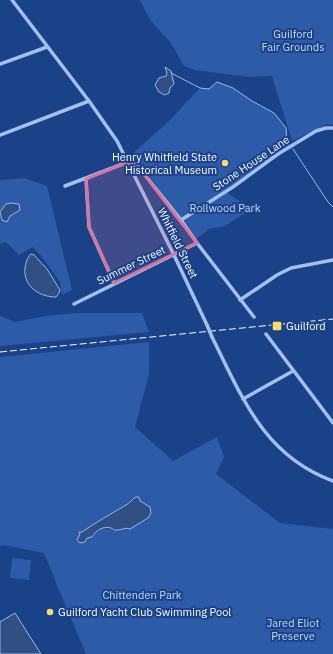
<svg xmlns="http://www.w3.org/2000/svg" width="333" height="654" font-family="'IBM Plex Sans',sans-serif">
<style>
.green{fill:#2d5ba7;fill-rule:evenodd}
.water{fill:#314f83;stroke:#96b9ef}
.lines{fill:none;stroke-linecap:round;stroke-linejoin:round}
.stream{stroke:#96b9ef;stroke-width:1}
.minor{stroke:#a3bfed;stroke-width:3.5}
.rail{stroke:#fff;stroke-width:1;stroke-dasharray:7 3;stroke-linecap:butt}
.minor-bridge{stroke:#a3bfed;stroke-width:3.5}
.marked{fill:#da749d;fill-opacity:0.2;stroke:#da749d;stroke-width:3;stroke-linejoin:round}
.poi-dot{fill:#fedc60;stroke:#1a4289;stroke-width:1.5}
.labels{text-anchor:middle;stroke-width:4;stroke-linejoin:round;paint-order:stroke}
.park-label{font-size:11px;fill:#c9dbf9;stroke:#1a4289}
.poi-label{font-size:11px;fill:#fff;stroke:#1a4289;text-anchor:start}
.street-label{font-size:11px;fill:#fff;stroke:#1a4289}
</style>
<rect width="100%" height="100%" fill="#1a4289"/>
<!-- green -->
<g class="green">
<polygon points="140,0 333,0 333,125 327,124 292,141 272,76 249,77 195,70 184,66 171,43 150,20"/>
<polygon points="217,82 233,88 252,101 274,113 286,128 287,141 291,146 226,192 251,209 225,226 209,229 195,240 133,153 167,123 200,88 208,89"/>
<path d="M24,178L47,186L72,290L62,295L60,282L42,257L33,247L19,255L6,242L0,244V180ZM11,203L13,214L2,220L0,212L6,204Z"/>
<polygon points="76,313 142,313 149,332 0,346 0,316 15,322 46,316"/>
<path d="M149,342V374L135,427L173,461L217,437L224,457L216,474L280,523L333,529V654H86L54,578V577L44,553L3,545L0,546V357ZM132,499L140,501L149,507C142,514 134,524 126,528C112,534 102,521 92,537L87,538L85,542L81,543L77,540C84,527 101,519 114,512C120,508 127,506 132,499Z"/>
<polygon points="14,558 30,560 31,561 29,580 11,578 10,577 12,559"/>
</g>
<!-- water -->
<g class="water">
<polygon points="165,67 171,71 174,84 170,88 169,93 165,95 159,92 155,85 159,78 166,76 167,73"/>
<polygon points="11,203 19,204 20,210 10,216 7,222 2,220 0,212 6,204"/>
<path d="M31,254L34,255L47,269L60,290L59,293L56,297C39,297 23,286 25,268C26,262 27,258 31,254Z"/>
<path d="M136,497H139L140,501L150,507L151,513L148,518L130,529C125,527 122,530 117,530C113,530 115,530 111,528C103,526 96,530 92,537L87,538L85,542L80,543L77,540L80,534L79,532H82C96,522 111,514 126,505C130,503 132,499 136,497Z"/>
<polygon points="15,613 41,654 0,654 0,622"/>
</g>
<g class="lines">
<!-- stream -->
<g class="stream">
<polyline points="171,73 200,88 209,89 217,82 233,88 252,101 274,113 286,128 287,141 289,144"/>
<polyline points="293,149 328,202 333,207"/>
</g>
<!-- minor -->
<g class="minor">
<polyline points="12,0 89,101 117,141 174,255 207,325"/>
<polyline points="0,64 47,47"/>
<polyline points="0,135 89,101"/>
<polyline points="86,179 89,227 114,283"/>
<polyline points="65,186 128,162 137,165 181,220 197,243 254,317"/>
<polyline points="181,220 233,187 278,154 316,131 326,128 333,128"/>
<polyline points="240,300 277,275 291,268 333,260"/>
<polyline points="74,304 197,243"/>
<polyline points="266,334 333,423"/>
<path d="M212,337C242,397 264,456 333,481"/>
<polyline points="243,399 293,371"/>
</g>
<!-- rail -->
<polyline class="rail" points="0,352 333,319"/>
<!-- minor-bridge -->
<polyline class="minor-bridge" points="207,325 212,337"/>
</g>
<!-- marked area -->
<path class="marked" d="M128,162L137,165L197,243L114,283L89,227L86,179Z"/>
<!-- markers -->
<g class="poi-dot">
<circle cx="225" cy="163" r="4"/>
<rect x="272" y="321" width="10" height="10" rx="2"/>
<circle cx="50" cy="612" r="4"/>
</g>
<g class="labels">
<!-- park labels -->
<g class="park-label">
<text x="293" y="38">Guilford<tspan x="293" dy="13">Fair Grounds</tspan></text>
<text x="225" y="212">Rollwood Park</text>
<text x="142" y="599">Chittenden Park</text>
<text x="293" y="627">Jared Eliot<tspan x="293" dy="13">Preserve</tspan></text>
</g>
<!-- poi labels -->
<g class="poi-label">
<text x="217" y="161" text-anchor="end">Henry Whitfield State<tspan x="217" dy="13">Historical Museum</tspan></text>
<text x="286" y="330">Guilford</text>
<text x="58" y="616">Guilford Yacht Club Swimming Pool</text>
</g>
<!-- street labels -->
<g class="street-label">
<text transform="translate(251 163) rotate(-34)" y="4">Stone House Lane</text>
<text transform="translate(178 243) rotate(64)" y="4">Whitfield Street</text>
<text transform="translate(131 265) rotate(-26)" y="4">Summer Street</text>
</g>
</g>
</svg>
